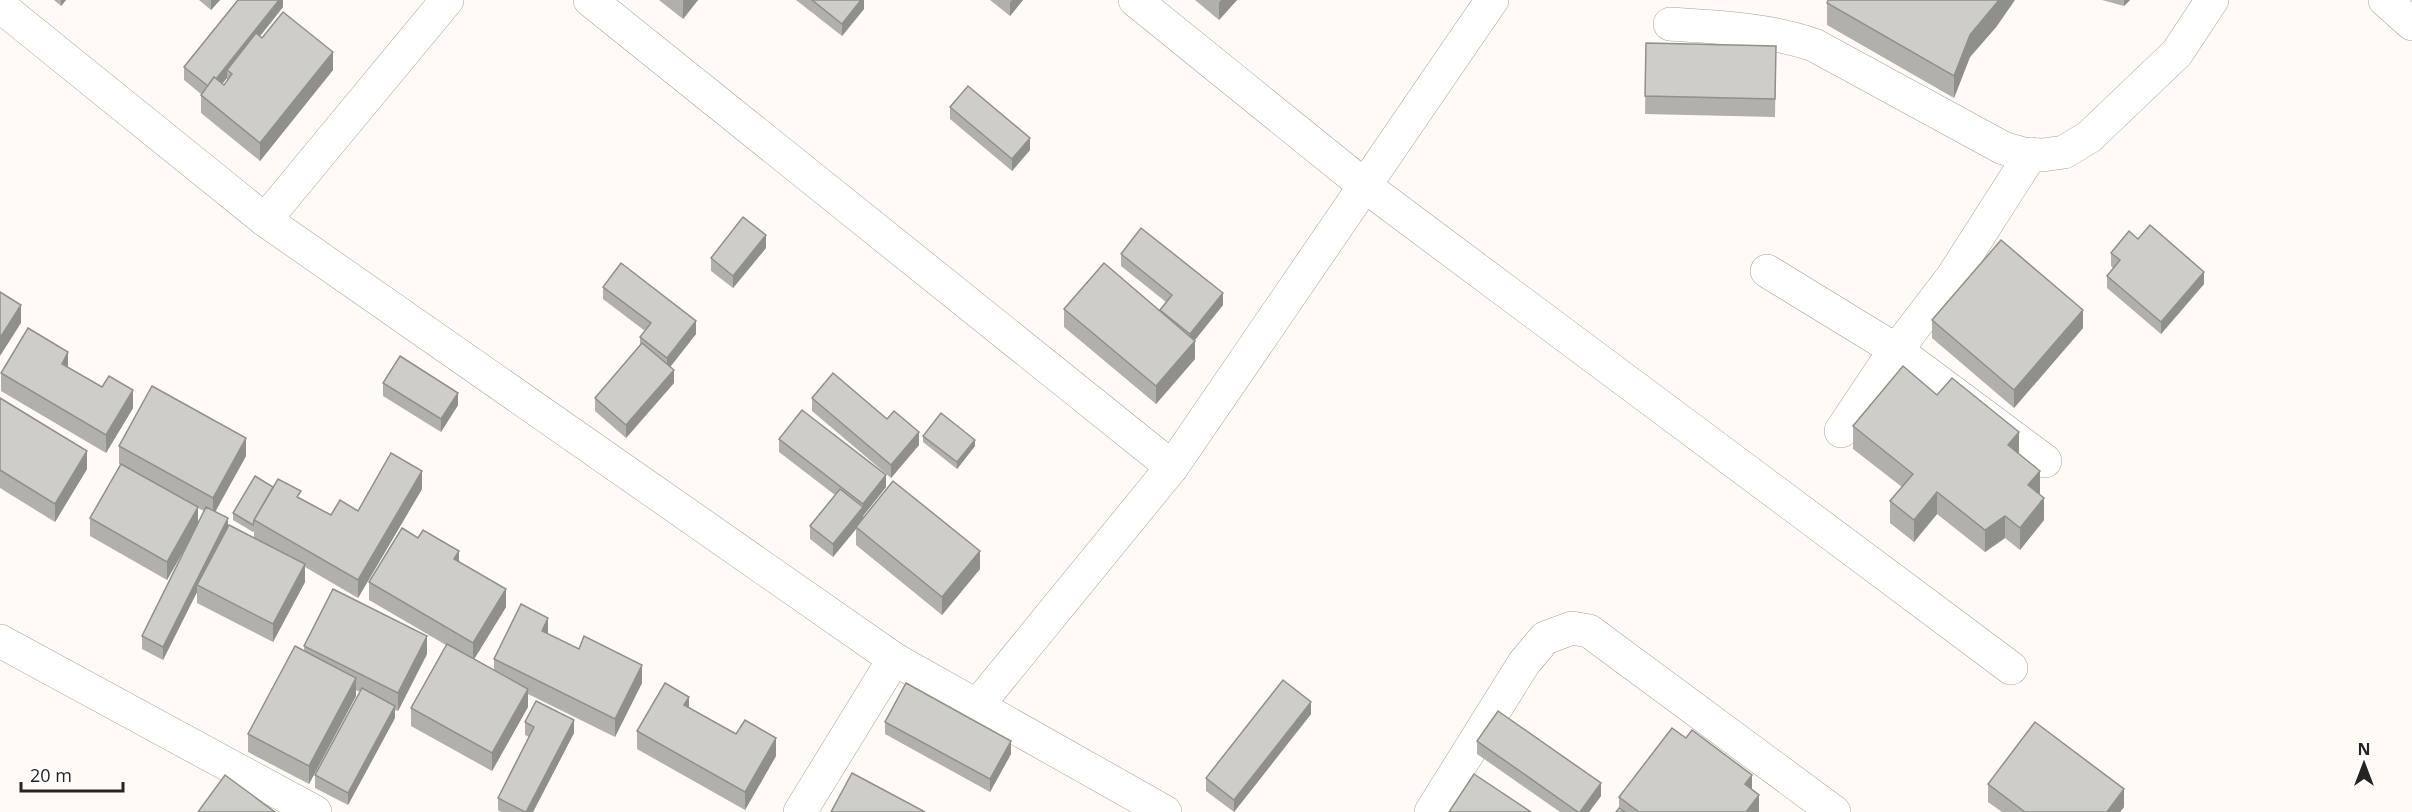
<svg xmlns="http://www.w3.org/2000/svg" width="2412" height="812" font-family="'Open Sans',sans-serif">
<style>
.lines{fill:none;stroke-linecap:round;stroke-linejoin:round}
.minor-casing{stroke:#a6a29f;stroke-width:34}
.minor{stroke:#fff;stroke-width:33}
.wall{fill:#b1b0ab;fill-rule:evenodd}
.shaded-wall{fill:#90908b}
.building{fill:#cecdc7;stroke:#90908b;stroke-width:1.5}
</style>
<rect width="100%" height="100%" fill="#fffaf6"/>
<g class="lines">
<!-- minor casing -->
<g class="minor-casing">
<g id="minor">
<polyline points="590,0 1172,467"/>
<polyline points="1135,0 1365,186 2011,668"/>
<polyline points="2385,0 2412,24"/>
<polyline points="0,6 265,220 894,659 1165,812"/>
<path d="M1670,24C1717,27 1768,29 1814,45L2003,148L2024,154L2043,155L2064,152L2089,137L2177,53L2212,0"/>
<polyline points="265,220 447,0"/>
<polyline points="1767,271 1896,350 2045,461"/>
<polyline points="1841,431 1885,365 1953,276 2031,154"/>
<polyline points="0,641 315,812"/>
<polyline points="977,706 1172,467 1492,0"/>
<polyline points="800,812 894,659"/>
<polyline points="1431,812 1524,663 1545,638 1572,628 1589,631 1834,812"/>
</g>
</g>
<!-- minor -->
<use href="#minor" class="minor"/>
</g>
<!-- wall -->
<g class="wall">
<polygon points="54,0 66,0 61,6"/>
<polygon points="199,0 220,0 211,10"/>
<path d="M283,0V7L260,36L333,70L260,161L201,113V94L184,80V67ZM227,78V81L224,85L222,84Z"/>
<polygon points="659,0 698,0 683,19"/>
<polygon points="796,0 864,0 864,9 842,36"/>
<polygon points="990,0 1023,0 1010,16"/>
<polygon points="1195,0 1237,0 1219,20"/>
<polygon points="2102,0 2130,0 2124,6"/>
<polygon points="1827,3 1997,26 1970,57 1954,98 1827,25"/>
<polygon points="1646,43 1776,46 1775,117 1645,114"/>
<polygon points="950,107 1030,150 1012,171 950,119"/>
<polygon points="2138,239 2204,284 2161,334 2107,288 2107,276 2113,268 2111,266 2111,253"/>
<polygon points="766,248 733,288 711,271 711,258"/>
<polygon points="1121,254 1223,305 1195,340 1195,359 1156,404 1064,327 1064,309 1160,310 1166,302 1121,266"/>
<polygon points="603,287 696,334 670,367 674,383 626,438 595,411 595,398 640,346 640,337 645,331 603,299"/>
<polygon points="1932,320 2083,328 2014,408 1932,338"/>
<polygon points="68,368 102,387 133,408 106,453 1,391 1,373"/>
<polygon points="383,383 458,405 441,432 383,396"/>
<polygon points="1937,395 2019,453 2040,493 2039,494 2044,520 2020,550 2005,538 1985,552 1937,514 1914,542 1890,523 1890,501 1902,487 1853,449 1853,426"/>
<polygon points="0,398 87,469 55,522 0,488"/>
<polygon points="812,398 887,419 919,445 891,478 812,411"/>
<polygon points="923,436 975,446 957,469 923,442"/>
<polygon points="779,439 886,487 863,516 863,518 980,569 942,615 856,545 856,529 833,557 810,539 810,526 835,495 779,452"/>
<path d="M119,446L246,456L215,511L228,526L254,538V531L253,532L233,520V513L273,487L301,498L331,515L358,511L422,489L358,598L305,567V582L273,642L197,603V592L163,660L142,649V636L189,542L167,580L90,536V518L121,465L119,464ZM198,508L204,511L198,523Z"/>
<polygon points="459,562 506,607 474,659 494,670 494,659 548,634 642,683 615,737 528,694 528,707 492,771 411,726 411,708 446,645 369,600 369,582"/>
<polygon points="304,646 427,654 398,711 395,710 395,718 348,805 315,788 315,775 360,692 356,690 356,696 309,784 248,752 248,734 304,651"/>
<polygon points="689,708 776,756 745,810 637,749 637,731"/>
<polygon points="1311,714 1234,812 1206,791 1206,778"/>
<polygon points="525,722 574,733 533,812 501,812 498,810 498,798 529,737 525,735"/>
<polygon points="885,722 1011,754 990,792 885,734"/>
<polygon points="1477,741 1601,796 1589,812 1560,812 1477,754"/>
<polygon points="1988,784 2124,807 2120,812 2002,812 1988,802"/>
<polygon points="1752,790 1759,812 1616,812 1619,808 1619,797"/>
</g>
<!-- shaded-wall -->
<g class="shaded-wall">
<polygon points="61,0 66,0 61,6"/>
<polygon points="211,0 220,0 211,10"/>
<polygon points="279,0 283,0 283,7 231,73 227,70 227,78 209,100 209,87"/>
<polygon points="684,0 698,0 683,19 683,1"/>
<polygon points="861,0 864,0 864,9 842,36 842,24"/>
<polygon points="1012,0 1023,0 1010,16 1010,3"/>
<polygon points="1221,0 1237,0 1219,20 1219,3"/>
<polygon points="1999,0 2015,0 1997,26 1970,57 1954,98 1954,76 1970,35"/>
<polygon points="2124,0 2130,0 2124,6"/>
<polygon points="333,52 333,70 260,161 260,143"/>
<polygon points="1030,138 1030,150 1012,171 1012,159"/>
<polygon points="766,235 766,248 733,288 733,276"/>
<polygon points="2204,272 2204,284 2161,334 2161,322"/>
<polygon points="1223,293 1223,305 1190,346 1190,334"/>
<polygon points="21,305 21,323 0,356 0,338"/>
<polygon points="2083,310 2083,328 2014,408 2014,390"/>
<polygon points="696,321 696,334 667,371 667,358"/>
<polygon points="1195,341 1195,359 1156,404 1156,386"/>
<polygon points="68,352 68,370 62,364"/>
<polygon points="674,370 674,383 626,438 626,425"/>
<polygon points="133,390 133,408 106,453 106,435"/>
<polygon points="458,393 458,405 441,432 441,419"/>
<polygon points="919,432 919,445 891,478 891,465"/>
<polygon points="2019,432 2019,454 2008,445"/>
<polygon points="246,438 246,456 213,516 213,498"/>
<polygon points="975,440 975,446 957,469 957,462"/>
<polygon points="87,451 87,469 55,522 55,504"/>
<polygon points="422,471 422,489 358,598 358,580"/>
<polygon points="2040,471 2040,493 2028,507 2028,485"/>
<polygon points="886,475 886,487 863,516 863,520 856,527 856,529 833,557 833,544 863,508 863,504"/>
<polygon points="1937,492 1937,514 1914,542 1914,520"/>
<polygon points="2044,498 2044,520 2020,550 2020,528"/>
<polygon points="198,507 198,525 167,580 167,562"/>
<polygon points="2005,516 2005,538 1985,552 1985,530"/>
<polygon points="228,518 228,530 197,585 197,592 163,660 163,647"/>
<polygon points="459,551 459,569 454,559"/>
<polygon points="980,551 980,569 942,615 942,597"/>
<polygon points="305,564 305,582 273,642 273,624"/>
<polygon points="506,589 506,607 473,661 473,643"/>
<polygon points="548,618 548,636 542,631"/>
<polygon points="427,636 427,654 398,711 398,693"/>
<polygon points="642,665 642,683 615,737 615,719"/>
<polygon points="356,678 356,696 309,784 309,766"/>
<polygon points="528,689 528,707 492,771 492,753"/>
<polygon points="689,697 689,715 684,705"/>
<polygon points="1311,702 1311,714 1234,812 1234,800"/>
<polygon points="395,706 395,718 348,805 348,793"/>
<polygon points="574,720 574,733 533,812 526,812"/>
<polygon points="776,738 776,756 745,810 745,792"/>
<polygon points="1011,741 1011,754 990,792 990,779"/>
<polygon points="1752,775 1752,793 1745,784"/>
<polygon points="1601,783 1601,796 1589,812 1580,812"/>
<polygon points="2124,789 2124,807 2120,812 2107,812"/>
<polygon points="1759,795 1759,812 1746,812"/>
</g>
<!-- building -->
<g class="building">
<polygon points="238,0 279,0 216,79 214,77 208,86 184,67"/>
<polygon points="812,0 861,0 842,24"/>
<polygon points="1828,0 1999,0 1970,35 1954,76 1827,3"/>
<polygon points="283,12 333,52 260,143 201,95 214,77 224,85 232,74 227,70 256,33 262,38"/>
<polygon points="1646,43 1776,46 1775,99 1645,96"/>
<polygon points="968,86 1030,138 1012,159 950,107"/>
<polygon points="743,217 766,235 733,276 711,258"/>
<polygon points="2150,225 2204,272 2161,322 2107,276 2120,260 2111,253 2129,231 2138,239"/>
<polygon points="1141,228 1223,293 1190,334 1160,310 1172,295 1121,254"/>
<polygon points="2001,240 2083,310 2014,390 1932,320"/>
<polygon points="621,263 696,321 667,358 640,337 651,323 603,287"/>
<polygon points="1104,263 1195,341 1156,386 1064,309"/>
<polygon points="0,292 21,305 0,338"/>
<polygon points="28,328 68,352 62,364 102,387 109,376 133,390 106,435 1,373"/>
<polygon points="642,343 674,370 626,425 595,398"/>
<polygon points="400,356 458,393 441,419 383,383"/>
<polygon points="1903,366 1937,395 1952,378 2019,432 2008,445 2040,471 2028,485 2044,498 2020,528 2005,516 1985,530 1937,492 1914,520 1890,501 1913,474 1853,426"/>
<polygon points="833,373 887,419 894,411 919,432 891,465 812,398"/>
<polygon points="152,386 246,438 213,498 119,446"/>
<polygon points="0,398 87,451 55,504 0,470"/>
<polygon points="802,410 886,475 863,504 779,439"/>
<polygon points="941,413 975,440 957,462 923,436"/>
<polygon points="391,453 422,471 358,580 254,520 278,479 301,491 297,497 331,515 340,500 358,511"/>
<polygon points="121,464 198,507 167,562 90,518"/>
<polygon points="255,476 273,487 254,520 253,525 233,513"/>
<polygon points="893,481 980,551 942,597 856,527"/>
<polygon points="840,489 863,507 833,544 810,526"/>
<polygon points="206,507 228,518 163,647 142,636"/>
<polygon points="229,525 305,564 273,624 197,585"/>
<polygon points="402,528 418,538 423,530 459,551 454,559 506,589 473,643 369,582"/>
<polygon points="333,589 427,636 398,693 304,646"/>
<polygon points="521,604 548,618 542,631 579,649 584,636 642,665 615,719 494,659"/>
<polygon points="447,644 528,689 492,753 411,708"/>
<polygon points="295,646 356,678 309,766 248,734"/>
<polygon points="1283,680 1311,702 1234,800 1206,778"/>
<polygon points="665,683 689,697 684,705 736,734 745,720 776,738 745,792 637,731"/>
<polygon points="906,683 1011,741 990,779 885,722"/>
<polygon points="362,688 395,706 348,793 315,775"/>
<polygon points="536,701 574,720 526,812 525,812 498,798 534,727 525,722"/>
<polygon points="1498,711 1601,783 1580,812 1578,812 1477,741"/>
<polygon points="2035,722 2124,789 2107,812 2025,812 1988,784"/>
<polygon points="1672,728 1686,738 1692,730 1752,775 1745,784 1759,795 1746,812 1639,812 1619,797"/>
<polygon points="852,773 925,812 831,812"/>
<polygon points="1474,774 1531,812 1449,812"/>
<polygon points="225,775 275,812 198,812"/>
<polygon points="1619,808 1625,812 1616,812"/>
</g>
<!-- north arrow -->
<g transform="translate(2364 764)" stroke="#ffffff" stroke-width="4.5" paint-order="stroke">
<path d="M0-4.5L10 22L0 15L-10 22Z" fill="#262423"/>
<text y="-9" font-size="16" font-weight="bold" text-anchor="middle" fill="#262423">N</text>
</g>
<!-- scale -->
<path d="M21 782v9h102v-9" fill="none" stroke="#262423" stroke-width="3"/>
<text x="30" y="782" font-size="18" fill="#262423" stroke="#ffffff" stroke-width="4.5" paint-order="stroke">20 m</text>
</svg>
